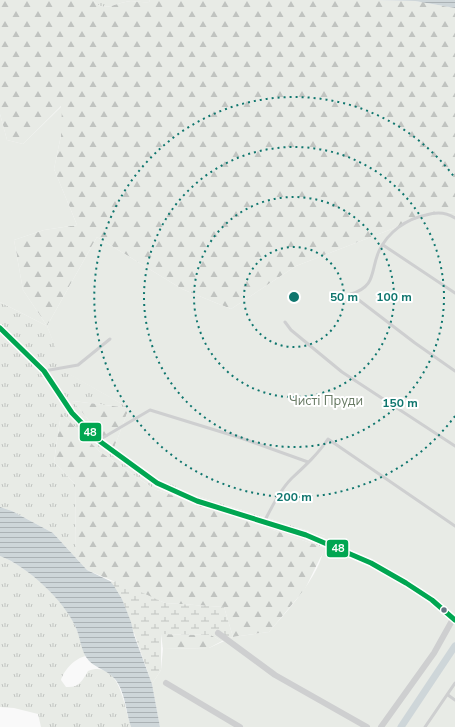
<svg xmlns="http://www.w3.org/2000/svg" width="455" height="727" font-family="'Nunito Sans',sans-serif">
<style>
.grass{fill:url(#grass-tufts)}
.forest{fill:url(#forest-firs)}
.wetland{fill:url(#wetland-marsh)}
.garden{fill:#e8ebe6}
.water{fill:url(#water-rules)}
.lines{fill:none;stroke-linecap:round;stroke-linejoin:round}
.canal{stroke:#ced6d9;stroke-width:7}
.service{stroke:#cecfd0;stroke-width:3}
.minor{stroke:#cecfd0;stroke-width:6}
.bus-1-casing{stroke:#fff;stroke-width:8}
.bus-1{stroke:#00a651;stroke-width:5}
.ring{fill:none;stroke:#0f766e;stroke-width:2;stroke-dasharray:2 4}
.bus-dot{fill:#657683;stroke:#fff;stroke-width:1.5}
.labels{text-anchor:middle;stroke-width:4;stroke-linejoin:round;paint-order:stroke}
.park-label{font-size:13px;fill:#687a64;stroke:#fff}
.centre{fill:#0f766e;stroke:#fff;stroke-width:2}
.ring-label{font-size:12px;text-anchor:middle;font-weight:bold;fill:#0f766e;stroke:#fff;stroke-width:4;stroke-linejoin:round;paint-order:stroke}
.line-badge{stroke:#fff;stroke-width:1.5}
.badge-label{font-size:11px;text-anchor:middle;font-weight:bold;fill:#fff}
</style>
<defs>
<pattern id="grass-tufts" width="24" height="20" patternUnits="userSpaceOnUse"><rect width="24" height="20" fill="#e8ebe6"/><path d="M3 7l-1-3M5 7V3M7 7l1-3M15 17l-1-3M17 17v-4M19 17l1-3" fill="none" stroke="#c0c3c0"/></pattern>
<pattern id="forest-firs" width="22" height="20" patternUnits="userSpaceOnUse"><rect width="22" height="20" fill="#e8ebe6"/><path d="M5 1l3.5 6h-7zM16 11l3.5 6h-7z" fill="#c0c3c0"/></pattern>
<pattern id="wetland-marsh" width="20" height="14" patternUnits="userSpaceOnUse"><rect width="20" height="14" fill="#e8ebe6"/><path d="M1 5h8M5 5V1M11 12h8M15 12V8" fill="none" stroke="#c0c3c0"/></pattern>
<pattern id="water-rules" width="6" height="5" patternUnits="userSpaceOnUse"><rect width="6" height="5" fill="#ced6d9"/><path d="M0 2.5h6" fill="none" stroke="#abb2b5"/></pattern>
</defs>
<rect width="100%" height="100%" fill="#f9f9f9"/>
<!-- grass -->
<g class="grass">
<path d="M93,0H150L149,2C142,3 137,1 131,1C117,2 103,14 93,0Z"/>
<polygon points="0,302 47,326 66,372 129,408 73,401 99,433 114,448 198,496 325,536 325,548 154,489 99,451 61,413 54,462 75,484 76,558 53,533 12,511 0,507"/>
<path d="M0,556C22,564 51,589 65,608C76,622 80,640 86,656C75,658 64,670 61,680L66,687C79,688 82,681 88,671C120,659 124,707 131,727H41L38,714L14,708L0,707Z"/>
</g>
<!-- forest -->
<g class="forest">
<path d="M0,0H93C103,14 117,2 131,1C137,1 142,3 149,2L150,0H377L415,1L455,8V212L428,215L296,266L231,309L182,289L97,237L47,326L23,290L14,240L44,230L77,225L54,169L61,135V106L23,144L7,140L0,114Z"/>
<polygon points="73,401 129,408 114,448 99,433"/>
<polygon points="61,413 99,451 154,489 325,548 305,589 269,632 233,637 224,607 165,603 87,570 76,558 75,484 54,462"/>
<polygon points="161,634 211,635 222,641 209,648 163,649"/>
</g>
<!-- wetland -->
<polygon class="wetland" points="110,581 121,583 165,603 224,607 233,637 222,641 211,635 161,634 161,670 152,684 122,599"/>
<!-- garden -->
<path class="garden" d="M62,106L61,135L54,169L77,225L44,230L14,240L23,290L47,326L97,237L182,289L231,309L296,266L428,215L455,212V727H160L152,684L161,670L163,649L209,648L233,637L269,632C290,607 326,571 325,536L198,496L158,478L114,448L129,408L65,372L47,326L0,302V114L7,140L23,144Z"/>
<!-- water -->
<g class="water">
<polygon points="377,0 455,0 455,8 415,1"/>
<path d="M0,507L12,511L53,533L87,570L110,581L114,586L122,599L131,622L134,635L152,684L160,727H131C126,712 125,690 114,678C106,669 93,668 86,657C81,649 80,637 76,628C65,601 27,566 0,556Z"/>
</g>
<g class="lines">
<!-- canal -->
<polyline class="canal" points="401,727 455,646"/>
<!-- service -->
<g class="service">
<polyline points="383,245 455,293"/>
<path d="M351,294C377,286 370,271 379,251C388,232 406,219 426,215C436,212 446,212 455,218"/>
<polyline points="351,294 415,343 455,371"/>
<polyline points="285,322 291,330 342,372 455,446"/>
<polyline points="44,371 78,365 110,339"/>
<polyline points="99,440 150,410 241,438 308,462"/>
<path d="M264,522C272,507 280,490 292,478C305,466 318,454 328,439L455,526"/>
<polyline points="448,695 455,700"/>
<polyline points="425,727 455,683"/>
</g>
<!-- minor -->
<g class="minor">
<polyline points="0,328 44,371 72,413 98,440 157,483 197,501 306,535 371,563 406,583 432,600 455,620"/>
<polyline points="218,633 275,675 367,727"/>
<polyline points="166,683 240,727"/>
<polyline points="381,727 434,653 453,619"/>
</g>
<!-- bus-1 casing -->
<g class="bus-1-casing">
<polyline id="bus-1" points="0,328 44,371 72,413 98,440 157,483 197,501 306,535 371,563 406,583 432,600 455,620"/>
</g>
<!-- bus-1 -->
<use href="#bus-1" class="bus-1"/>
</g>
<!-- distance rings -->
<g class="ring">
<circle cx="294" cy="297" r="50"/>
<circle cx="294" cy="297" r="100"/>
<circle cx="294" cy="297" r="150"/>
<path d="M455 416A200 200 0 1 1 455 178"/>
</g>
<!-- markers -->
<circle class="bus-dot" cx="444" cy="610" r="3.5"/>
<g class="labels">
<!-- park labels -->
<g class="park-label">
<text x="326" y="405">Чисті Пруди</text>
</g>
</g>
<circle cx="294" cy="297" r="6" class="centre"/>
<g class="ring-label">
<text x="344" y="301">50 m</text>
<text x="394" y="301">100 m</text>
<text x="400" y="407">150 m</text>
<text x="294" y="501">200 m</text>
</g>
<g class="line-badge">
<rect x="79" y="422" width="23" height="20" rx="4" fill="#00a651"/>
<rect x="326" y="539" width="23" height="19" rx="4" fill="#00a651"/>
</g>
<g class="badge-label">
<text x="90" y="436">48</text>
<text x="338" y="552">48</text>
</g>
</svg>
